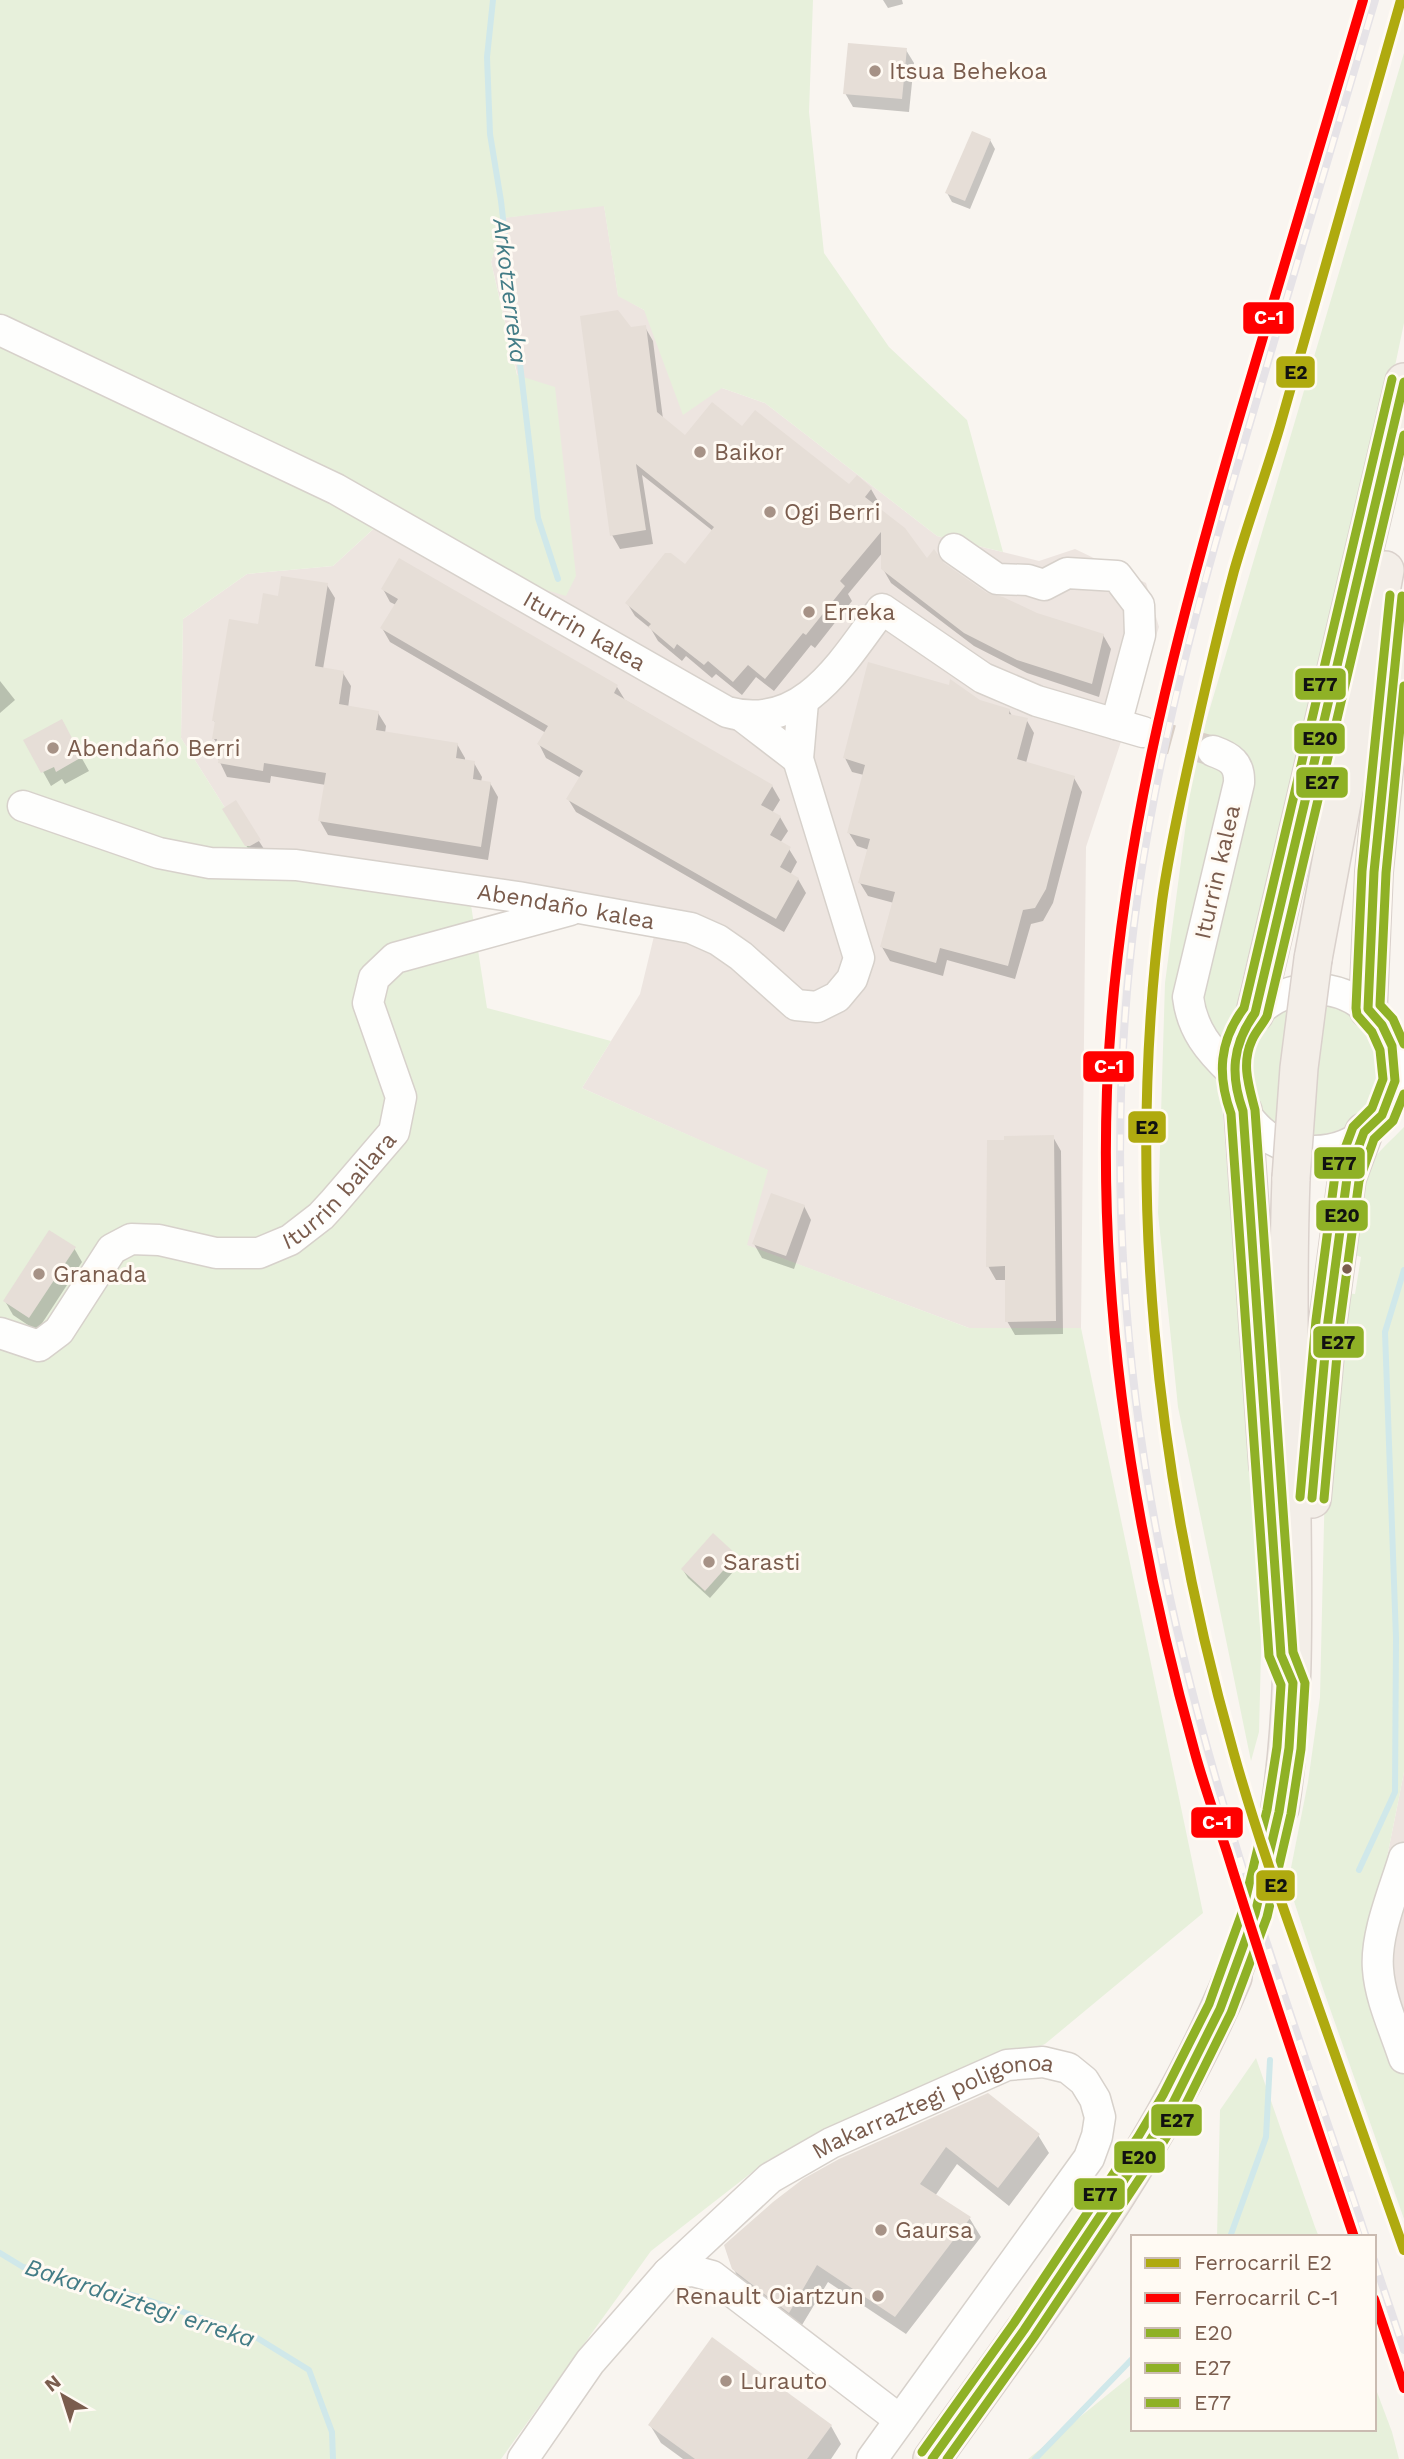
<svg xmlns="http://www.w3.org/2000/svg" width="1404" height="2459" font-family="'Work Sans',sans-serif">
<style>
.industrial{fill:#ede5e0}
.green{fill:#e7f0db}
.shadow{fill:#0003}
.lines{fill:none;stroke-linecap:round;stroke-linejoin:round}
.stream{stroke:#d0e8ea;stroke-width:6}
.building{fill:#e6ded7}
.minor-tunnel{stroke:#d9cfc7;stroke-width:30;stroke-dasharray:30 15;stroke-linecap:butt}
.major-tunnel{stroke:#d9cfc7;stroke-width:37;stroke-dasharray:37 18;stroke-linecap:butt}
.minor-casing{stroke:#d7d1cb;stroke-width:33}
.major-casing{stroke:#dad1cc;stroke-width:40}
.minor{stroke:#fefefd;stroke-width:30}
.major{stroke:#f3eee8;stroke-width:37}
.rail-casing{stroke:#e6e3e7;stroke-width:8}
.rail{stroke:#fffaf3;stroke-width:5;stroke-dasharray:16;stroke-linecap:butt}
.major-bridge-casing{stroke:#dad1cc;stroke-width:40;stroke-linecap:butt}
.major-bridge{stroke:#f3eee8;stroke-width:37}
.bus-1-casing{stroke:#fffaf3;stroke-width:14}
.bus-2-casing{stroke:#fffaf3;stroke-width:14}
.bus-3-casing{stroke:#fffaf3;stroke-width:14}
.bus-1{stroke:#8fb126;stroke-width:9}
.bus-2{stroke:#8fb126;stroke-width:9}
.bus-3{stroke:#8fb126;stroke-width:9}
.rail-1-casing{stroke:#fffaf3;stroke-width:16}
.rail-2-casing{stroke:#fffaf3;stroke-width:16}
.rail-1{stroke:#afaa0f;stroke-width:10}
.rail-2{stroke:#f00;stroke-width:10}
.poi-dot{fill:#a69286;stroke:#fffaf3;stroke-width:2.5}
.bus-dot{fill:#7a5c4d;stroke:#fffaf3;stroke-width:2.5}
.labels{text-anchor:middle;stroke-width:6;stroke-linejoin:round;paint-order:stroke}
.poi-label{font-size:23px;fill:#7a5c4d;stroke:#fffaf3;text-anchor:start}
.street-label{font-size:23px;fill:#7a5c4d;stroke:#fffaf3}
.water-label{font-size:24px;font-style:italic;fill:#437c86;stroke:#fffaf3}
.line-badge{stroke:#fffaf3;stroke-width:2.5}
.badge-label{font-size:19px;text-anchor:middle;font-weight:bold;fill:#fff}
.pale-badge-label{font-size:19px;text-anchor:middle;font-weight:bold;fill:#111}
</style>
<rect width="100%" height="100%" fill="#f9f5f0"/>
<!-- industrial -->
<g class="industrial">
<polygon points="604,205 618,295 644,310 722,388 765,403 937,536 1039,561 1075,549 1146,583 1159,627 1086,847 1081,1328 969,1328 746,1245 767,1170 582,1088 640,994 655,932 268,876 181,738 183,619 247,574 333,566 415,491 537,458 491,262 503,218"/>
<polygon points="1404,1772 1404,2060 1364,1973"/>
</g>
<!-- green -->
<g class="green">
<polygon points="0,0 813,0 809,112 824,253 889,347 967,420 1003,552 937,536 765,403 722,388 683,415 644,310 618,296 604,206 504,218 491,262 517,375 555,387 576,576 566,596 526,584 395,509 333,566 247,574 183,619 181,738 268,876 471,905 487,1008 611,1041 582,1088 768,1170 747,1245 969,1328 1081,1328 1203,1913 1045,2044 768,2160 651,2251 501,2459 0,2459"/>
<polygon points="1404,53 1404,323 1356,553 1240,988 1222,1104 1262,1613 1259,1732 1251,1761 1178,1407 1158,1213 1165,983 1194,762"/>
<circle cx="1313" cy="1069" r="66"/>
<path d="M1404,1127V1772L1364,1973L1404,2060V2219L1322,1986L1288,1883L1308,1782L1320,1697L1325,1480L1345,1293L1355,1294L1361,1257L1355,1255C1357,1230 1357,1191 1368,1168C1376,1152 1392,1140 1404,1127Z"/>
<polygon points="1256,2058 1315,2227 1319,2237 1217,2237 1220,2110"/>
<polygon points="1133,2374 1133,2429 1374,2429 1374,2384 1392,2432 1399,2459 1028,2459"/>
</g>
<!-- shadow -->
<g class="shadow">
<polygon points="883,0 902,0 903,4 888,8"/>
<polygon points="906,50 914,63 909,112 853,107 845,93"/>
<polygon points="990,140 995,149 970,209 952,202 947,193"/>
<polygon points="645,327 653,341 663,419 685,438 743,428 850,486 871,489 879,503 875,508 927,561 943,565 986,595 1036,614 1103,635 1111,649 1099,697 1027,673 974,646 891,583 883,569 883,552 848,594 852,601 815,648 811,645 774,691 756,677 742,695 716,674 712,678 686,656 682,661 658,641 651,629 635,616 627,603 686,567 713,531 642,475 653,544 620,549 612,535 630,329"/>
<polygon points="327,585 335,598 323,669 343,673 351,686 348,708 378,713 386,726 385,733 457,744 465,758 465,761 474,763 482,777 481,782 490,783 498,797 488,860 328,835 320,821 326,785 271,776 270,783 227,777 216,754 218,745 214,739 216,724 214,720 260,626 279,598"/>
<polygon points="383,589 617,687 625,700 772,786 780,800 772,813 780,817 788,831 780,843 789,849 797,862 790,875 798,879 806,893 784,932 576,812 568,799 581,778 546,758 539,744 546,733 390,642 382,628 396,605 390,602"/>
<polygon points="0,681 15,700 0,713"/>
<polygon points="979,701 1009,710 1012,716 1026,719 1034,733 1026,763 1074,778 1082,792 1053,903 1043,921 1031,924 1015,979 947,960 943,976 890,961 882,947 894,903 868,896 860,883 869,850 857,846 849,833 864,775 852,772 845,758"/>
<polygon points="61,721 89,771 65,784 62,779 51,786 26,741"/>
<polygon points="235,803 264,849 252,855 224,809"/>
<polygon points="1053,1137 1061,1151 1063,1334 1015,1335 1007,1321 1007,1280 996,1280 988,1266"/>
<polygon points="804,1206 811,1220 794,1269 762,1258 754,1244"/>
<polygon points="74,1248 82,1262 37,1331 13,1315 5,1301"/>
<polygon points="735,1556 740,1564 710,1598 688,1578 683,1570"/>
<polygon points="1038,2135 1049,2153 1009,2206 957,2164 935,2196 970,2219 981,2237 906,2334 828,2282 799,2330 744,2288 733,2268 840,2160"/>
<polygon points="650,2425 831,2426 841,2444 831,2459 683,2459 661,2443"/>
</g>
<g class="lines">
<!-- stream -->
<g class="stream">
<polyline points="493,0 487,57 490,134 501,201 538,518 558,579"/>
<polyline points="1359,1870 1395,1792 1396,1638 1385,1332 1404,1270"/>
<polyline points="1230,2237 1266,2137 1270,2060"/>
<polyline points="0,2253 23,2267 139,2297 254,2336 309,2370 332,2432 333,2459"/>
<polyline points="1035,2459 1133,2358"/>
</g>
</g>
<!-- building -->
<g class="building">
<polygon points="848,43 907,48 902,99 843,94"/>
<polygon points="972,131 991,139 965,201 945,193"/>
<polygon points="618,310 631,327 646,325 657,412 685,435 712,402 742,426 755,410 849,484 857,475 872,488 865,497 905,528 927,558 934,549 944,563 987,593 1003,597 1037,613 1104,634 1092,684 1017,660 964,633 881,569 881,532 840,581 845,586 806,635 803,633 765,679 748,665 733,682 708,661 704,665 677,644 674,649 648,627 651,624 625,603 665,553 671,553 685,564 714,527 636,464 646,530 610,536 580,316"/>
<polygon points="399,558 618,685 614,693 773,785 761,805 781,816 770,835 791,847 780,867 799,878 776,919 566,799 583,771 537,744 548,726 380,628 398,599 381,589"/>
<polygon points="281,576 328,583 315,666 344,671 339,704 379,711 376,730 458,743 456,758 475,761 473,779 491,782 481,847 318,821 326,773 264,763 263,771 218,763 219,756 214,755 217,739 212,739 215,721 212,721 229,619 258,624 263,593 278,596"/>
<polygon points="868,662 949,685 950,679 980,700 1010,709 1009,714 1028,718 1017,759 1075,776 1046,889 1035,908 1023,910 1008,966 940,948 936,963 880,947 895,892 858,883 870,839 847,833 865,765 843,758"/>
<polygon points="62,719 82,757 56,772 54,767 41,773 23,740"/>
<polygon points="236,800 261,840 250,846 245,846 222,809"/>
<polygon points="1054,1135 1056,1321 1005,1322 1005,1266 986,1267 987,1140 1004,1140 1004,1136"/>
<polygon points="771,1193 805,1205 786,1256 752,1244"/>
<polygon points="49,1230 76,1247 29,1318 3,1301"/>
<polygon points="713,1533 737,1555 705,1591 681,1569"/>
<polygon points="988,2093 1040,2134 998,2188 946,2147 920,2184 971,2217 895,2317 817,2265 789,2313 732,2269 724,2245 773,2202 803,2179 839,2159"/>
<polygon points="712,2337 832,2425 807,2459 695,2459 648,2425"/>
</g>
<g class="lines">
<!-- minor-tunnel -->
<polyline class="minor-tunnel" points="1143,732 1213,751"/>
<!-- major-tunnel -->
<polyline class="major-tunnel" points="1233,1977 1255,1914 1280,1808"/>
<!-- minor casing -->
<g class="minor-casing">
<g id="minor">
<path id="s1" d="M0,330L336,489L727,712C803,733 843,661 882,609L983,678L1037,701L1143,732"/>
<polyline points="954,549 997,579 1028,580 1044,585 1067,573 1117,576 1139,605 1140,635 1116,724"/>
<polyline points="742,716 798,759"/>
<path d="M1213,751C1230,757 1240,763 1239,783L1188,997C1192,1030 1209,1050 1232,1072"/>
<path id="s2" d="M23,806L159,853L210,863L296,865L518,897L691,928L718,940L741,956L796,1005L817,1007L837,997L852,979L859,958L798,759L803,702"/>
<circle cx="1314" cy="1070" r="81"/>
<path id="s3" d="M0,1333L39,1346L59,1331L112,1249L131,1239L159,1240L216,1253H259L290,1240L321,1216L333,1203L394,1132L401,1097L368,1003L374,978L395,958L570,910"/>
<path d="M1404,1858C1394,1891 1375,1935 1378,1969C1380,1999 1395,2030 1404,2058"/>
<polyline points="668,2273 693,2271 712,2276 900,2420"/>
<path id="s4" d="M523,2459L590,2362L668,2273L770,2178L831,2143L1007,2065L1043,2062L1068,2068L1084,2081L1095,2099L1100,2117L1097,2136L1089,2158L872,2459"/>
</g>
</g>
<!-- major casing -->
<g class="major-casing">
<g id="major">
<polyline points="1313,959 1385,570"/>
<polyline points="1368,1009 1374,872 1399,619"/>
<polyline points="1255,1013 1404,382"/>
<polyline points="1243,1111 1268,1466"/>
<polyline points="1312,1499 1328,1321 1347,1178 1364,1132"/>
<path d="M1280,1808C1295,1710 1293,1616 1292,1517C1290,1404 1287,1291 1291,1178"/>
<path d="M932,2459C1042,2305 1160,2152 1233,1977"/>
</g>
</g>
<!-- minor -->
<use href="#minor" class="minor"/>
<!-- major -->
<use href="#major" class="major"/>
<!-- rail casing -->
<g class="rail-casing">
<g id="rail">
<path d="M1366,2237C1289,2007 1203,1778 1158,1539C1117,1327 1108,1108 1138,894C1162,725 1209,562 1257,399C1296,266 1336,133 1375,0"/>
<polyline points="1374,2260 1404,2350"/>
</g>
</g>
<!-- rail -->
<use href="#rail" class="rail"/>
<!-- major-bridge casing -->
<g class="major-bridge-casing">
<polyline id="major-bridge" points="1291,1178 1299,1068 1313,959"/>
</g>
<!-- major-bridge -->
<use href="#major-bridge" class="major-bridge"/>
<!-- bus-1 casing -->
<g class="bus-1-casing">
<g id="bus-1">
<polyline points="1312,1498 1328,1321 1347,1178 1364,1132 1382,1115 1395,1081 1392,1046 1382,1025 1368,1009 1374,872 1402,596"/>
<path d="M932,2459L1024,2330L1148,2144L1174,2101L1220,2009L1255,1914L1279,1812L1289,1748L1293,1683L1281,1655L1243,1111C1230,1075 1232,1045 1255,1013L1404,382"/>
</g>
</g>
<!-- bus-2 casing -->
<g class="bus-2-casing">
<g id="bus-2">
<polyline points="1404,686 1386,873 1380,1005 1393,1019 1404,1044"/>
<polyline points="1324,1499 1340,1322 1359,1181 1374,1139 1393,1121 1404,1094"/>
<path d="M947,2459L1034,2337L1158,2151L1185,2106L1231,2013L1267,1917L1291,1814L1301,1749L1305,1683L1293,1652L1255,1110C1249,1086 1241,1064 1252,1040C1256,1031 1263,1024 1267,1016L1404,435"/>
</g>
</g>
<!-- bus-3 casing -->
<g class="bus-3-casing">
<g id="bus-3">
<polyline points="1300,1497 1316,1320 1335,1175 1353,1127 1372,1108 1383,1079 1380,1050 1372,1032 1357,1015 1356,1008 1362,871 1390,595"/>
<path d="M922,2452L1014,2323L1138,2137L1163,2095L1209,2004L1243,1910L1267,1810L1277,1747L1281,1685L1269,1656L1231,1114C1217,1075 1219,1041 1244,1008L1392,379"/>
</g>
</g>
<!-- bus-1 -->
<use href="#bus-1" class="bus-1"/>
<!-- bus-2 -->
<use href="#bus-2" class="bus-2"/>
<!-- bus-3 -->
<use href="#bus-3" class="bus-3"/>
<!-- rail-1 casing -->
<g class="rail-1-casing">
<path id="rail-1" d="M1401,0C1360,142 1321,284 1280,426C1266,474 1248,522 1234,571C1216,638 1201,706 1186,775C1177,817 1168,858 1162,901C1125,1187 1155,1477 1234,1754C1255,1829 1281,1902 1307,1975C1339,2067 1372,2158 1404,2250"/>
</g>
<!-- rail-2 casing -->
<g class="rail-2-casing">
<g id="rail-2">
<path d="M1354,2237C1311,2109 1267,1981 1227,1852C1216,1819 1204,1786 1195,1753C1135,1539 1099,1312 1107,1090C1116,858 1176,632 1241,411C1282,274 1322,137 1363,0"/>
<polyline points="1374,2299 1404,2388"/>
</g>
</g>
<!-- rail-1 -->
<use href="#rail-1" class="rail-1"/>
<!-- rail-2 -->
<use href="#rail-2" class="rail-2"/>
</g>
<!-- markers -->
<g class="poi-dot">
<circle cx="875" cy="71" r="7"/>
<circle cx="700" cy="452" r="7"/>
<circle cx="770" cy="512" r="7"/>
<circle cx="809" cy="612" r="7"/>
<circle cx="53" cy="748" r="7"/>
<circle cx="39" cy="1274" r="7"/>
<circle cx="709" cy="1562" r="7"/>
<circle cx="881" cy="2230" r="7"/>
<circle cx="878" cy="2296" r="7"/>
<circle cx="726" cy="2381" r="7"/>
</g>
<circle class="bus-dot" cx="1347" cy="1269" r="6"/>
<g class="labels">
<!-- poi labels -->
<g class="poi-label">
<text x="889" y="79">Itsua Behekoa</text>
<text x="714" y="460">Baikor</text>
<text x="784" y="520">Ogi Berri</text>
<text x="823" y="620">Erreka</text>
<text x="67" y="756">Abendaño Berri</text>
<text x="53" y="1282">Granada</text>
<text x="723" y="1570">Sarasti</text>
<text x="895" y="2238">Gaursa</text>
<text x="864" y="2304" text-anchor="end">Renault Oiartzun</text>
<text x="740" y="2389">Lurauto</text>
</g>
<!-- street labels -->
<g class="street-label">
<text dy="8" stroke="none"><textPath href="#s1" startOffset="658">Iturrin kalea</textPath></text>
<text transform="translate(1217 872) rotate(-77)" y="8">Iturrin kalea</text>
<text dy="8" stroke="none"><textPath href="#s2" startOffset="555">Abendaño kalea</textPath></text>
<text dy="8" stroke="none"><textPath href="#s3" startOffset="418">Iturrin bailara</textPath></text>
<text dy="8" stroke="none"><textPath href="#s4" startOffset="556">Makarraztegi poligonoa</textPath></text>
</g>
<!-- water labels -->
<g class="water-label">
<text transform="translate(510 291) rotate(83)" y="8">Arkotzerreka</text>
<text transform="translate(140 2303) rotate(18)" y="8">Bakardaiztegi erreka</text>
</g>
</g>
<g class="line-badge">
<rect x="1242" y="301" width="53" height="34" rx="7" fill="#f00"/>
<rect x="1275" y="355" width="41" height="34" rx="7" fill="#afaa0f"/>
<rect x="1294" y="667" width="53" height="34" rx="7" fill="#8fb126"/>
<rect x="1293" y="722" width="53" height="33" rx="7" fill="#8fb126"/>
<rect x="1295" y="766" width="54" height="33" rx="7" fill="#8fb126"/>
<rect x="1082" y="1050" width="53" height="33" rx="7" fill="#f00"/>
<rect x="1127" y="1110" width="40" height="34" rx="7" fill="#afaa0f"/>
<rect x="1313" y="1146" width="53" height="34" rx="7" fill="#8fb126"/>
<rect x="1315" y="1199" width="54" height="33" rx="7" fill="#8fb126"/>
<rect x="1312" y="1325" width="53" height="34" rx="7" fill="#8fb126"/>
<rect x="1190" y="1806" width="54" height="33" rx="7" fill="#f00"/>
<rect x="1255" y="1869" width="41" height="33" rx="7" fill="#afaa0f"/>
<rect x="1150" y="2103" width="53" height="34" rx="7" fill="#8fb126"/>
<rect x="1113" y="2140" width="53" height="34" rx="7" fill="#8fb126"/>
<rect x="1073" y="2177" width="53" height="34" rx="7" fill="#8fb126"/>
</g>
<g class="badge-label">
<text x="1269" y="324">C-1</text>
<text x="1109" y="1073">C-1</text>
<text x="1217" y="1829">C-1</text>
</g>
<g class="pale-badge-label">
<text x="1296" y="379">E2</text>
<text x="1320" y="691">E77</text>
<text x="1320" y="745">E20</text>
<text x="1322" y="789">E27</text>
<text x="1147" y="1134">E2</text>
<text x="1339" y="1170">E77</text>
<text x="1342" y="1222">E20</text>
<text x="1338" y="1349">E27</text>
<text x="1276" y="1892">E2</text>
<text x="1177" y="2127">E27</text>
<text x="1139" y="2164">E20</text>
<text x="1100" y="2201">E77</text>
</g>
<!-- legend -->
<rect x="1131" y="2235" width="245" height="196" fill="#fffaf3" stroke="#cabbb1" stroke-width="2"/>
<rect x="1145" y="2258" width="35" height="10" fill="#afaa0f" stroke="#cabbb1" stroke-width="2"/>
<text x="1194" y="2270" font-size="21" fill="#7a5c4d">Ferrocarril E2</text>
<rect x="1145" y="2293" width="35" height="10" fill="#ff0000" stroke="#cabbb1" stroke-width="2"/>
<text x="1194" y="2305" font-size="21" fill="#7a5c4d">Ferrocarril C-1</text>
<rect x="1145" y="2328" width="35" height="10" fill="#8fb126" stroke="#cabbb1" stroke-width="2"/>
<text x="1194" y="2340" font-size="21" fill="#7a5c4d">E20</text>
<rect x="1145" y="2363" width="35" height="10" fill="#8fb126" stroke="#cabbb1" stroke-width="2"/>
<text x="1194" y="2375" font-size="21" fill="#7a5c4d">E27</text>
<rect x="1145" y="2398" width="35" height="10" fill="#8fb126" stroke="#cabbb1" stroke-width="2"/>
<text x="1194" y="2410" font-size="21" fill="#7a5c4d">E77</text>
<!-- north arrow -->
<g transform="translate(63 2396) rotate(321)" stroke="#fffaf3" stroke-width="5" paint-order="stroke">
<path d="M0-5L12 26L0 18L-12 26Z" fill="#7a5c4d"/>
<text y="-10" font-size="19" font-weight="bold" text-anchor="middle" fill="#7a5c4d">N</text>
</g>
</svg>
